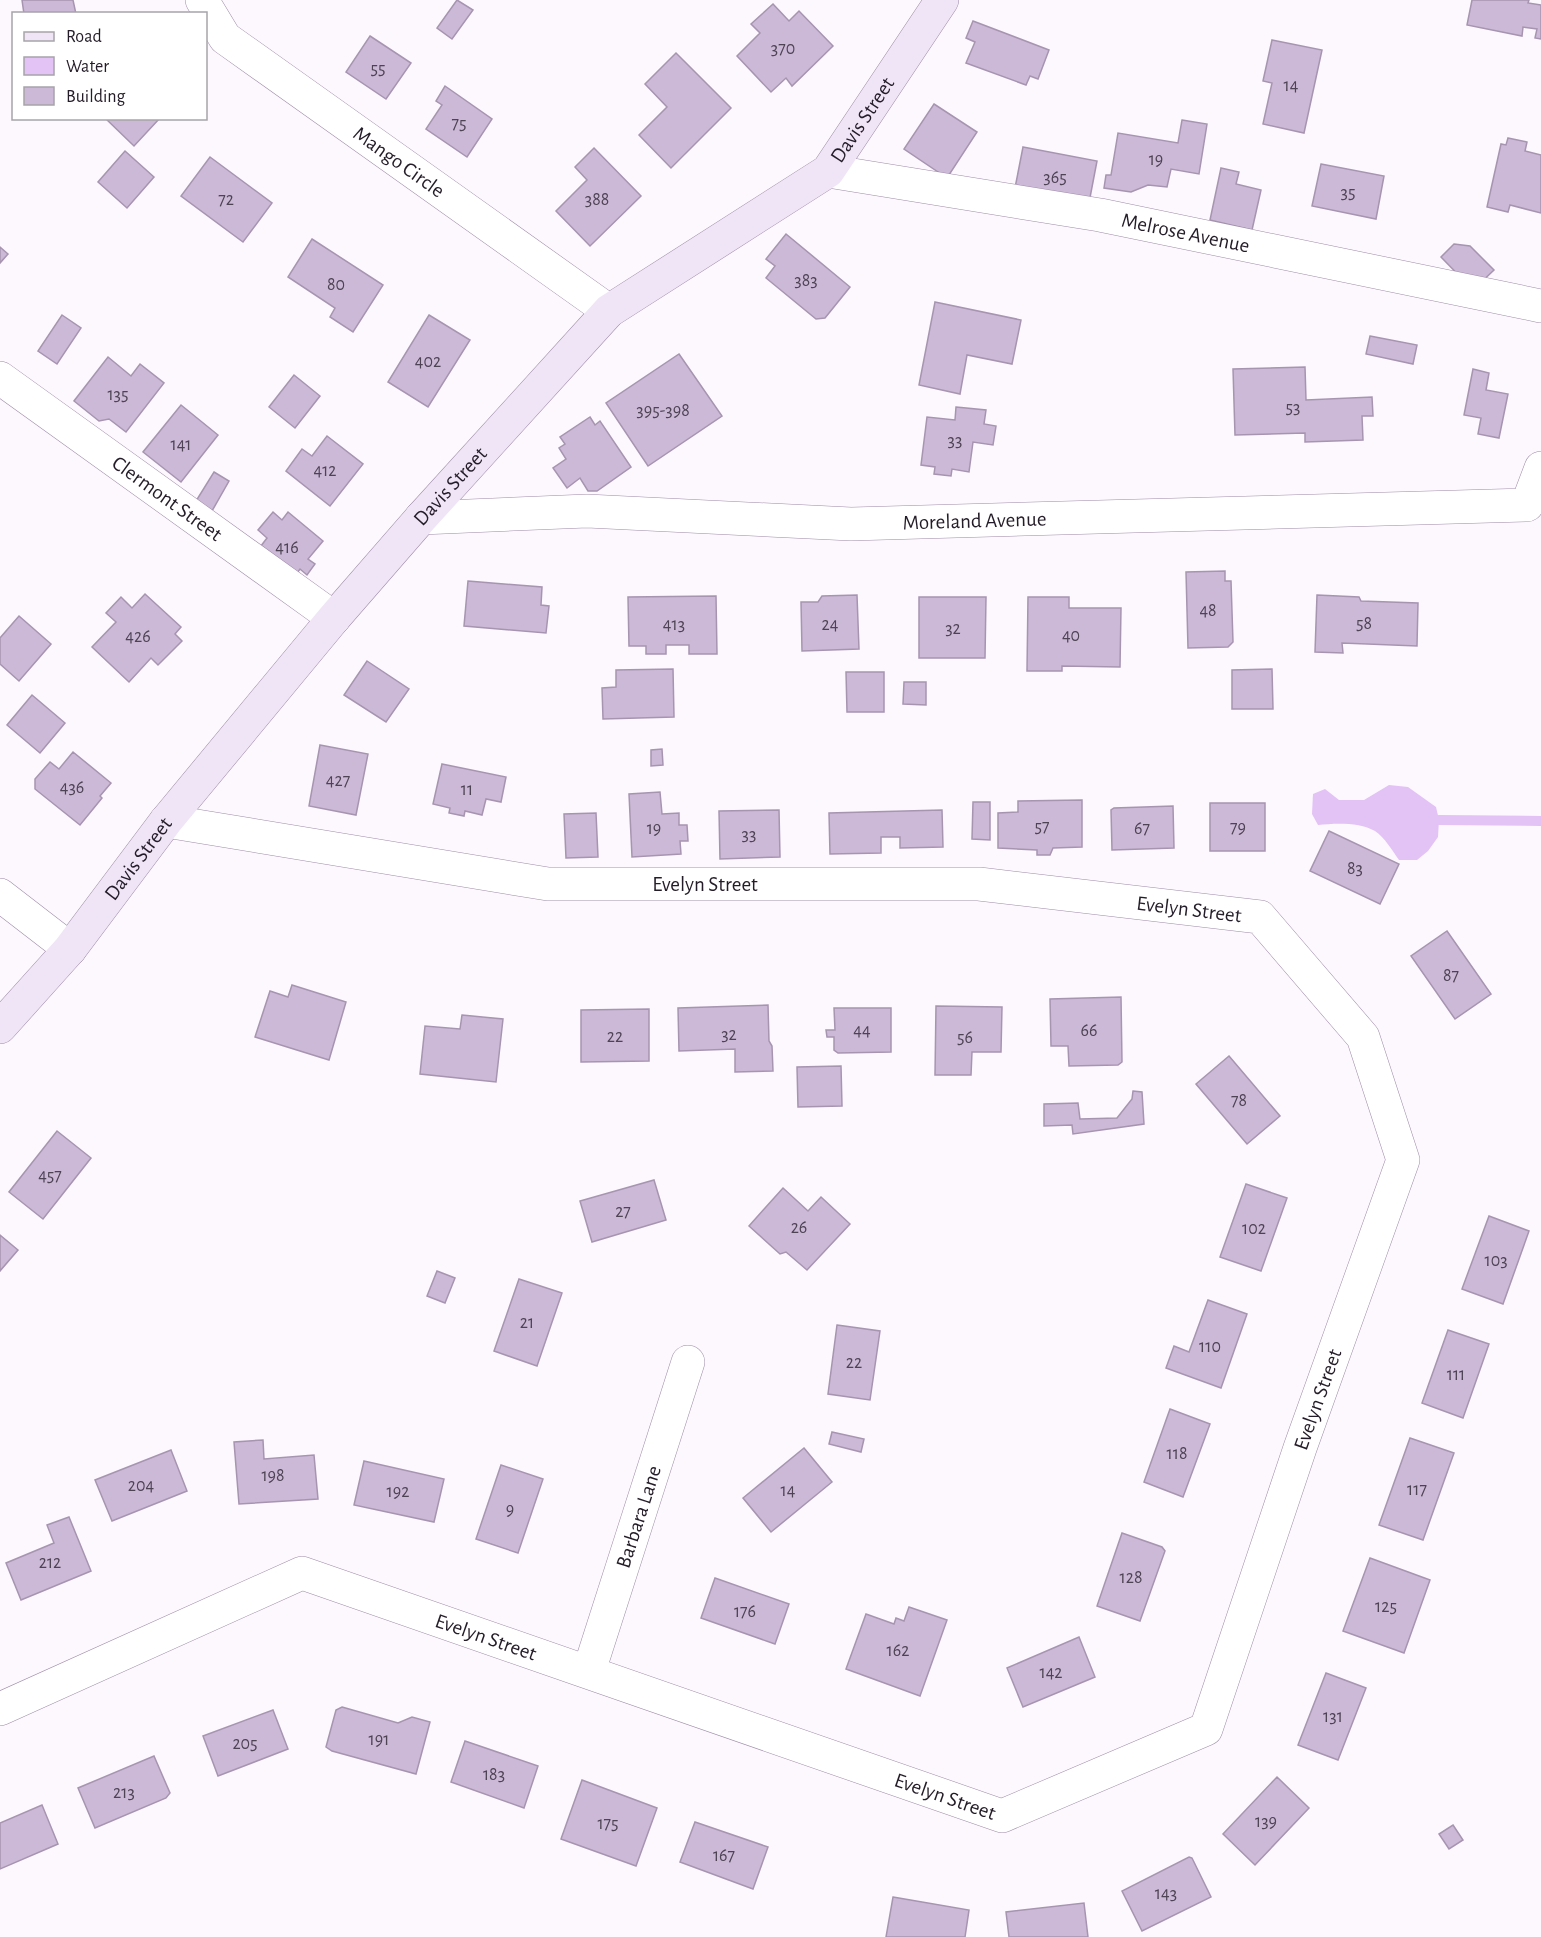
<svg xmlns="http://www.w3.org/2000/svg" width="1541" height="1937" font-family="'Alegreya Sans',sans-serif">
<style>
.water{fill:#e3c2f5}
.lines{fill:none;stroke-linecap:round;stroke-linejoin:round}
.stream{stroke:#e3c2f5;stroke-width:10}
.building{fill:#ccb9d7;stroke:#a794b1;stroke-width:1.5}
.street-casing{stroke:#9f8ca9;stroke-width:34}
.secondary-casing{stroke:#9f8ca9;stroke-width:34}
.street{stroke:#fff;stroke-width:33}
.secondary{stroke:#f0e5f6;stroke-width:33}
.labels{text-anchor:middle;stroke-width:6;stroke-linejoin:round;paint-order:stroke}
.number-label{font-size:18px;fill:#4e4354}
.street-label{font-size:21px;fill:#241c28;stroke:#fff}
</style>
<rect width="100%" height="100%" fill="#fcf8fe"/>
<!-- water -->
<path class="water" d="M1389,785L1408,787L1436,807L1439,820L1438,837L1428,851L1417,860H1399C1392,850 1385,838 1375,831C1360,822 1335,823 1318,825L1312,814L1313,794L1325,789L1339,800H1364Z"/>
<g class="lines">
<!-- stream -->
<polyline class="stream" points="1439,820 1541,821"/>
</g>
<!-- building -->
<g class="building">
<polygon points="22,0 73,0 76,14 24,14"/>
<polygon points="457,0 473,10 452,39 437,28"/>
<polygon points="1472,0 1529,0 1528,3 1541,5 1541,39 1535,38 1537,29 1523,27 1522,36 1467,25"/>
<polygon points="773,4 789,21 799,11 833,46 792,86 786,78 771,92 737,56 760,33 751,24"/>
<polygon points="973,21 1049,50 1038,79 1030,76 1026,85 966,63 975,42 966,38"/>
<polygon points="370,36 411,63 386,99 346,72"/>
<polygon points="1272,40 1322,50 1304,133 1263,124 1272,83 1263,81"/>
<polygon points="676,53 731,108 671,168 639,135 667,107 645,84"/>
<polygon points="445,86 492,119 467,157 426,129 442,105 436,101"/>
<polygon points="934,104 977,132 947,178 904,149"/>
<polygon points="105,118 160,118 134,146"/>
<polygon points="1182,120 1207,124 1199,174 1171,169 1167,187 1148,185 1131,192 1104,188 1106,175 1111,175 1118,133 1178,143"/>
<polygon points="1508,138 1527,142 1525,151 1541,155 1541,213 1510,205 1508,212 1487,207 1501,144 1506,145"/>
<polygon points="1023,147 1097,161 1088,208 1014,193"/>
<polygon points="594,148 641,196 590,246 556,211 587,180 575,167"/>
<polygon points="125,151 154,177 127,208 98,182"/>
<polygon points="210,157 272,203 243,242 181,196"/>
<polygon points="1321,164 1384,176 1376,219 1312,206"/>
<polygon points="1221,168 1239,172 1236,184 1261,190 1252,230 1210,220"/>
<polygon points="786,234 850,287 825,318 816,319 766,278 775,266 766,259"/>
<polygon points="312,239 383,285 353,332 330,317 335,308 288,277"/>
<polygon points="1454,244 1470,246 1494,270 1473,290 1441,257"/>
<polygon points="0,247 8,254 0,263"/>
<polygon points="935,302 1021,320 1012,364 967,355 960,394 919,385"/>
<polygon points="62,315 81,328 57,364 38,351"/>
<polygon points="429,315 470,340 428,407 388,382"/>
<polygon points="1370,336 1417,345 1413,364 1366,354"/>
<polygon points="679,354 722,416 648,466 606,403"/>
<polygon points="108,357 131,376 140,364 164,383 126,432 109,419 99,421 74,401"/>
<polygon points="1305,367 1306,400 1372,397 1373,416 1362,416 1363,440 1305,442 1305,433 1235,435 1233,369"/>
<polygon points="1473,369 1489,373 1486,390 1508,394 1499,438 1478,434 1481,418 1464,415"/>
<polygon points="294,375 320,396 295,428 269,407"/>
<polygon points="181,405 218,435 181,482 143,452"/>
<polygon points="956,407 986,410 984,424 996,426 993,445 973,442 969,472 952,469 951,476 934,474 935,467 921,465 927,417 955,420"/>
<polygon points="590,417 595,425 600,421 631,467 597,491 588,491 580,478 567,488 553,468 566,459 559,448 565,444 560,437"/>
<polygon points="327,436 363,464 330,506 286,471 302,449 312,456"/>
<polygon points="214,472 229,481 212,511 196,501"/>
<polygon points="273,512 282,520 288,512 323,541 308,559 315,564 307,575 300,569 289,584 254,555 267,538 258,530"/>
<polygon points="1225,571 1225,581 1231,581 1233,642 1228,647 1188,648 1186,572"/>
<polygon points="468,581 542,587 541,605 549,606 546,633 464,626"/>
<polygon points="145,594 181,627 175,634 182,641 158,665 151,658 129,682 92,647 116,622 106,613 121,597 132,608"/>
<polygon points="857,595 859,649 802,651 801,602 818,602 822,596"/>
<polygon points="1317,595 1359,597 1361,601 1418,603 1417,646 1342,643 1343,653 1315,652"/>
<polygon points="716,596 717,654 689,654 689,645 666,645 666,654 646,654 646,646 629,646 628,597"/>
<polygon points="919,597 986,597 985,658 919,658"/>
<polygon points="1028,597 1069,597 1069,608 1121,608 1120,667 1062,666 1062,671 1027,671"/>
<polygon points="19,616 51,644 19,681 0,664 0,638"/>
<polygon points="367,661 409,689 386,722 344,695"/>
<polygon points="673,669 674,717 603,719 602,688 616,687 616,670"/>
<polygon points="1272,669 1273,709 1232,709 1232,670"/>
<polygon points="846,672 884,672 884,712 847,712"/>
<polygon points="904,682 926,682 926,705 903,704"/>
<polygon points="32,695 65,723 40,753 7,725"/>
<polygon points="320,745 368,754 356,815 309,806"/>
<polygon points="662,749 663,765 651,766 651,750"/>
<polygon points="73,752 111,783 100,796 102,798 80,825 35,789 35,779 50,762 59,769"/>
<polygon points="442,764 506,777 501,802 486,799 482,815 465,811 464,816 449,813 450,808 433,804"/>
<polygon points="660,792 662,814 679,813 679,825 687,825 688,841 680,841 681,854 632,857 629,794"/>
<polygon points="1082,800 1082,847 1053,848 1050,855 1037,855 1037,850 998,848 998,813 1018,812 1018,801"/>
<polygon points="973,802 990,802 990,840 972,839"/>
<rect x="1210" y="803" width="55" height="48"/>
<polygon points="1173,806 1174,848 1112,850 1111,810 1114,808"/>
<polygon points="779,810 780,857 720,859 719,811"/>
<polygon points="942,810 943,847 900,848 900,837 881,837 881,853 830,854 829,813"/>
<polygon points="596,813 598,857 566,858 564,814"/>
<polygon points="1329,831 1399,864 1380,904 1310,871"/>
<polygon points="1447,931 1491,994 1455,1019 1411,956"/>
<polygon points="292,985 346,1002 329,1060 255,1037 270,991 288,997"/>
<polygon points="1121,997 1122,1062 1118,1065 1069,1066 1068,1046 1051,1046 1050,999"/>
<polygon points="768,1005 769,1041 772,1046 773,1071 735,1072 735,1049 679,1051 678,1008"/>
<polygon points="936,1006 1002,1007 1001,1052 972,1052 971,1075 935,1075"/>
<polygon points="834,1008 891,1008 891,1052 838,1053 834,1050 834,1037 827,1037 826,1030 835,1030"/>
<polygon points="649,1009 649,1061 581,1062 581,1010"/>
<polygon points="462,1015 503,1019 496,1082 420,1074 425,1026 460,1029"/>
<polygon points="1229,1056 1280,1116 1247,1144 1196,1084"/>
<polygon points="841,1066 842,1106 798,1107 797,1067"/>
<polygon points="1133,1091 1142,1092 1144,1124 1073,1134 1072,1125 1044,1126 1044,1104 1078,1103 1080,1119 1117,1118 1132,1099"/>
<polygon points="57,1131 91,1158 43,1219 9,1192"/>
<polygon points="654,1180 666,1220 592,1242 580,1201"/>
<polygon points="1246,1184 1287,1198 1261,1271 1220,1257"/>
<polygon points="783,1188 808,1211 821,1197 850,1224 807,1270 786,1252 780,1254 749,1226"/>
<polygon points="1489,1216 1529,1231 1503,1304 1462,1289"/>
<polygon points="0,1235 18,1250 0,1271"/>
<polygon points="437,1271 455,1278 445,1303 427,1296"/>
<polygon points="519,1279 562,1293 537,1366 494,1351"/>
<polygon points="1208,1300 1247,1314 1221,1388 1166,1368 1174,1346 1189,1352"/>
<polygon points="837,1325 880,1331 870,1400 828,1394"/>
<polygon points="1448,1330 1489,1344 1463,1418 1422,1403"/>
<polygon points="1170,1409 1210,1424 1183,1497 1144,1482"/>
<polygon points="832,1432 864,1439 861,1452 829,1444"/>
<polygon points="1410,1438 1454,1453 1423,1540 1379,1525"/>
<polygon points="263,1440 264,1459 314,1455 318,1499 239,1504 234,1442"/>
<polygon points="804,1448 832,1482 771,1532 743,1498"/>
<polygon points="171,1450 187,1491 112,1521 95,1480"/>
<polygon points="364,1461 444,1479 434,1522 354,1505"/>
<polygon points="501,1465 543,1479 518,1553 476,1539"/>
<polygon points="69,1517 91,1571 21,1600 6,1563 54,1543 47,1525"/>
<polygon points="1122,1533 1162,1547 1165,1551 1140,1621 1097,1606"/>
<polygon points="1370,1558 1430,1580 1404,1653 1343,1631"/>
<polygon points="715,1578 789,1604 775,1644 701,1618"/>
<polygon points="909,1607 947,1620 920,1696 846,1669 866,1614 894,1624 896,1618 904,1621"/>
<polygon points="1079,1637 1095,1677 1023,1707 1007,1668"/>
<polygon points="1326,1673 1366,1688 1338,1760 1298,1745"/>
<polygon points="342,1707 398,1723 412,1717 430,1722 416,1774 332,1751 326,1747 336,1710"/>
<polygon points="273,1710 288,1749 218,1776 203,1736"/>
<polygon points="465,1741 538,1766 524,1808 451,1782"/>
<polygon points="154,1756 170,1793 166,1798 95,1828 78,1788"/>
<polygon points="1277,1777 1309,1808 1255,1865 1223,1834"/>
<polygon points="582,1780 657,1808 636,1866 561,1839"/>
<polygon points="42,1805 58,1844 0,1869 0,1823"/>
<polygon points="695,1822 768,1847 753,1889 680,1862"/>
<polygon points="1453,1825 1463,1840 1449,1849 1439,1834"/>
<polygon points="1189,1857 1192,1858 1211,1897 1142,1931 1122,1891"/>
<polygon points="893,1897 969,1910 965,1937 886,1937"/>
<polygon points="1084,1903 1088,1937 1009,1937 1006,1912"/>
</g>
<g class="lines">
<!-- street casing -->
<g class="street-casing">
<g id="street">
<path id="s1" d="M202,0L225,38L609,311"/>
<path id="s2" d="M828,171L1100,215L1541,306"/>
<path id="s3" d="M0,378L334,618"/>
<path id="s4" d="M421,518L587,511L851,524L1527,505L1541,468"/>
<polyline points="0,895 70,949"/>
<path id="s5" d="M589,1671L688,1362"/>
<path id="s6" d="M0,1709L302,1573L1002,1816L1206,1729L1300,1448L1403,1160L1363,1037L1260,917L979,884H548L166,821"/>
</g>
</g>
<!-- secondary casing -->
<g class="secondary-casing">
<g id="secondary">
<path id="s7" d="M0,1027L70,949L166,821L334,618L421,518L609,311L828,171L942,0"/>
</g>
</g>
<!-- street -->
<use href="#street" class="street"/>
<!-- secondary -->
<use href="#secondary" class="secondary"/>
</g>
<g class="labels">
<!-- number labels -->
<g class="number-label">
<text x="783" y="54">370</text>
<text x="378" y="74">55</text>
<text x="1291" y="91">14</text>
<text x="459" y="129">75</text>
<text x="1156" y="165">19</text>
<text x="1055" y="183">365</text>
<text x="1348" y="198">35</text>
<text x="226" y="205">72</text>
<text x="597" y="205">388</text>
<text x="806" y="286">383</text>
<text x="336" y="290">80</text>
<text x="428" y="367">402</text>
<text x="118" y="400">135</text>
<text x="1293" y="413">53</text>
<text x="663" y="416">395-398</text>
<text x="955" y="446">33</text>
<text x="181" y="450">141</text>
<text x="325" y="476">412</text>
<text x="287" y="553">416</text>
<text x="1208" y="616">48</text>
<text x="1364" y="629">58</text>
<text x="674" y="630">413</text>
<text x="830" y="630">24</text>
<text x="953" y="634">32</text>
<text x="1071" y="641">40</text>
<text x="138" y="642">426</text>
<text x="338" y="786">427</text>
<text x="72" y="793">436</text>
<text x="467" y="795">11</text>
<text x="1042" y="832">57</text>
<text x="1238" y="833">79</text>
<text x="654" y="834">19</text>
<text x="1142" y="834">67</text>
<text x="749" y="840">33</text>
<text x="1355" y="874">83</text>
<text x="1451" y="981">87</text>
<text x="862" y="1036">44</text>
<text x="1089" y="1036">66</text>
<text x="729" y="1040">32</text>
<text x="615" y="1042">22</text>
<text x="965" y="1043">56</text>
<text x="1239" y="1106">78</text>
<text x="50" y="1181">457</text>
<text x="623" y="1217">27</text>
<text x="799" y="1233">26</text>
<text x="1254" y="1234">102</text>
<text x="1496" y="1266">103</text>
<text x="527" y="1328">21</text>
<text x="1210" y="1352">110</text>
<text x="854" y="1368">22</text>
<text x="1456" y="1380">111</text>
<text x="1177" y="1459">118</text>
<text x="273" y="1481">198</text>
<text x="141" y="1491">204</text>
<text x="1417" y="1495">117</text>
<text x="788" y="1496">14</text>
<text x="398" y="1497">192</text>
<text x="510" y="1515">9</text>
<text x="50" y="1568">212</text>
<text x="1131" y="1583">128</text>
<text x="1386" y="1612">125</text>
<text x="745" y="1617">176</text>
<text x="898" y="1656">162</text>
<text x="1051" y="1678">142</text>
<text x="1333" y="1722">131</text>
<text x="379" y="1745">191</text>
<text x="245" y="1749">205</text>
<text x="494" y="1780">183</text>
<text x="124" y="1798">213</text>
<text x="1266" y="1827">139</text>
<text x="608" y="1829">175</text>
<text x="724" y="1861">167</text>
<text x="1166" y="1899">143</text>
</g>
<!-- street labels -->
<g class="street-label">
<text dy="7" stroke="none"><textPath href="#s7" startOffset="1262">Davis Street</textPath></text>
<text dy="7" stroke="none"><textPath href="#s1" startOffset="258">Mango Circle</textPath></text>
<text dy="7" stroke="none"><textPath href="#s2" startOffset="363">Melrose Avenue</textPath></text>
<text dy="7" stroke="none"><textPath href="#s7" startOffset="704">Davis Street</textPath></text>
<text dy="7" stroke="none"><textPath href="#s3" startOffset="206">Clermont Street</textPath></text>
<text dy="7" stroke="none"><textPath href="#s4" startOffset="554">Moreland Avenue</textPath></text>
<text dy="7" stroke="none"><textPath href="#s7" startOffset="218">Davis Street</textPath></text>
<text x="705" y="891">Evelyn Street</text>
<text transform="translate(1189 909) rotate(7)" y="7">Evelyn Street</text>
<text dy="7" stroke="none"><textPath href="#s6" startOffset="1642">Evelyn Street</textPath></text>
<text dy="7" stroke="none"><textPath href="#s5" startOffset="162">Barbara Lane</textPath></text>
<text dy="7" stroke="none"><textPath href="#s6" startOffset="526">Evelyn Street</textPath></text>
<text dy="7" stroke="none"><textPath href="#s6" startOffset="1012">Evelyn Street</textPath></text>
</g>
</g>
<!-- legend -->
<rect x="12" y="12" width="195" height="108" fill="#ffffff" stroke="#a7a4a9" stroke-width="1.5"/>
<rect x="24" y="32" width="30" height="9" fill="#f0e5f6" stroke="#a7a4a9" stroke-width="1.5"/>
<text x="66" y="42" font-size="18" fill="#241c28">Road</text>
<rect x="24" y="57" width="30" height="18" fill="#e3c2f5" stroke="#a7a4a9" stroke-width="1.5"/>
<text x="66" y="72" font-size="18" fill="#241c28">Water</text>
<rect x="24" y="87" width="30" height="18" fill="#ccb9d7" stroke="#a7a4a9" stroke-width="1.5"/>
<text x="66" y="102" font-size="18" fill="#241c28">Building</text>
</svg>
